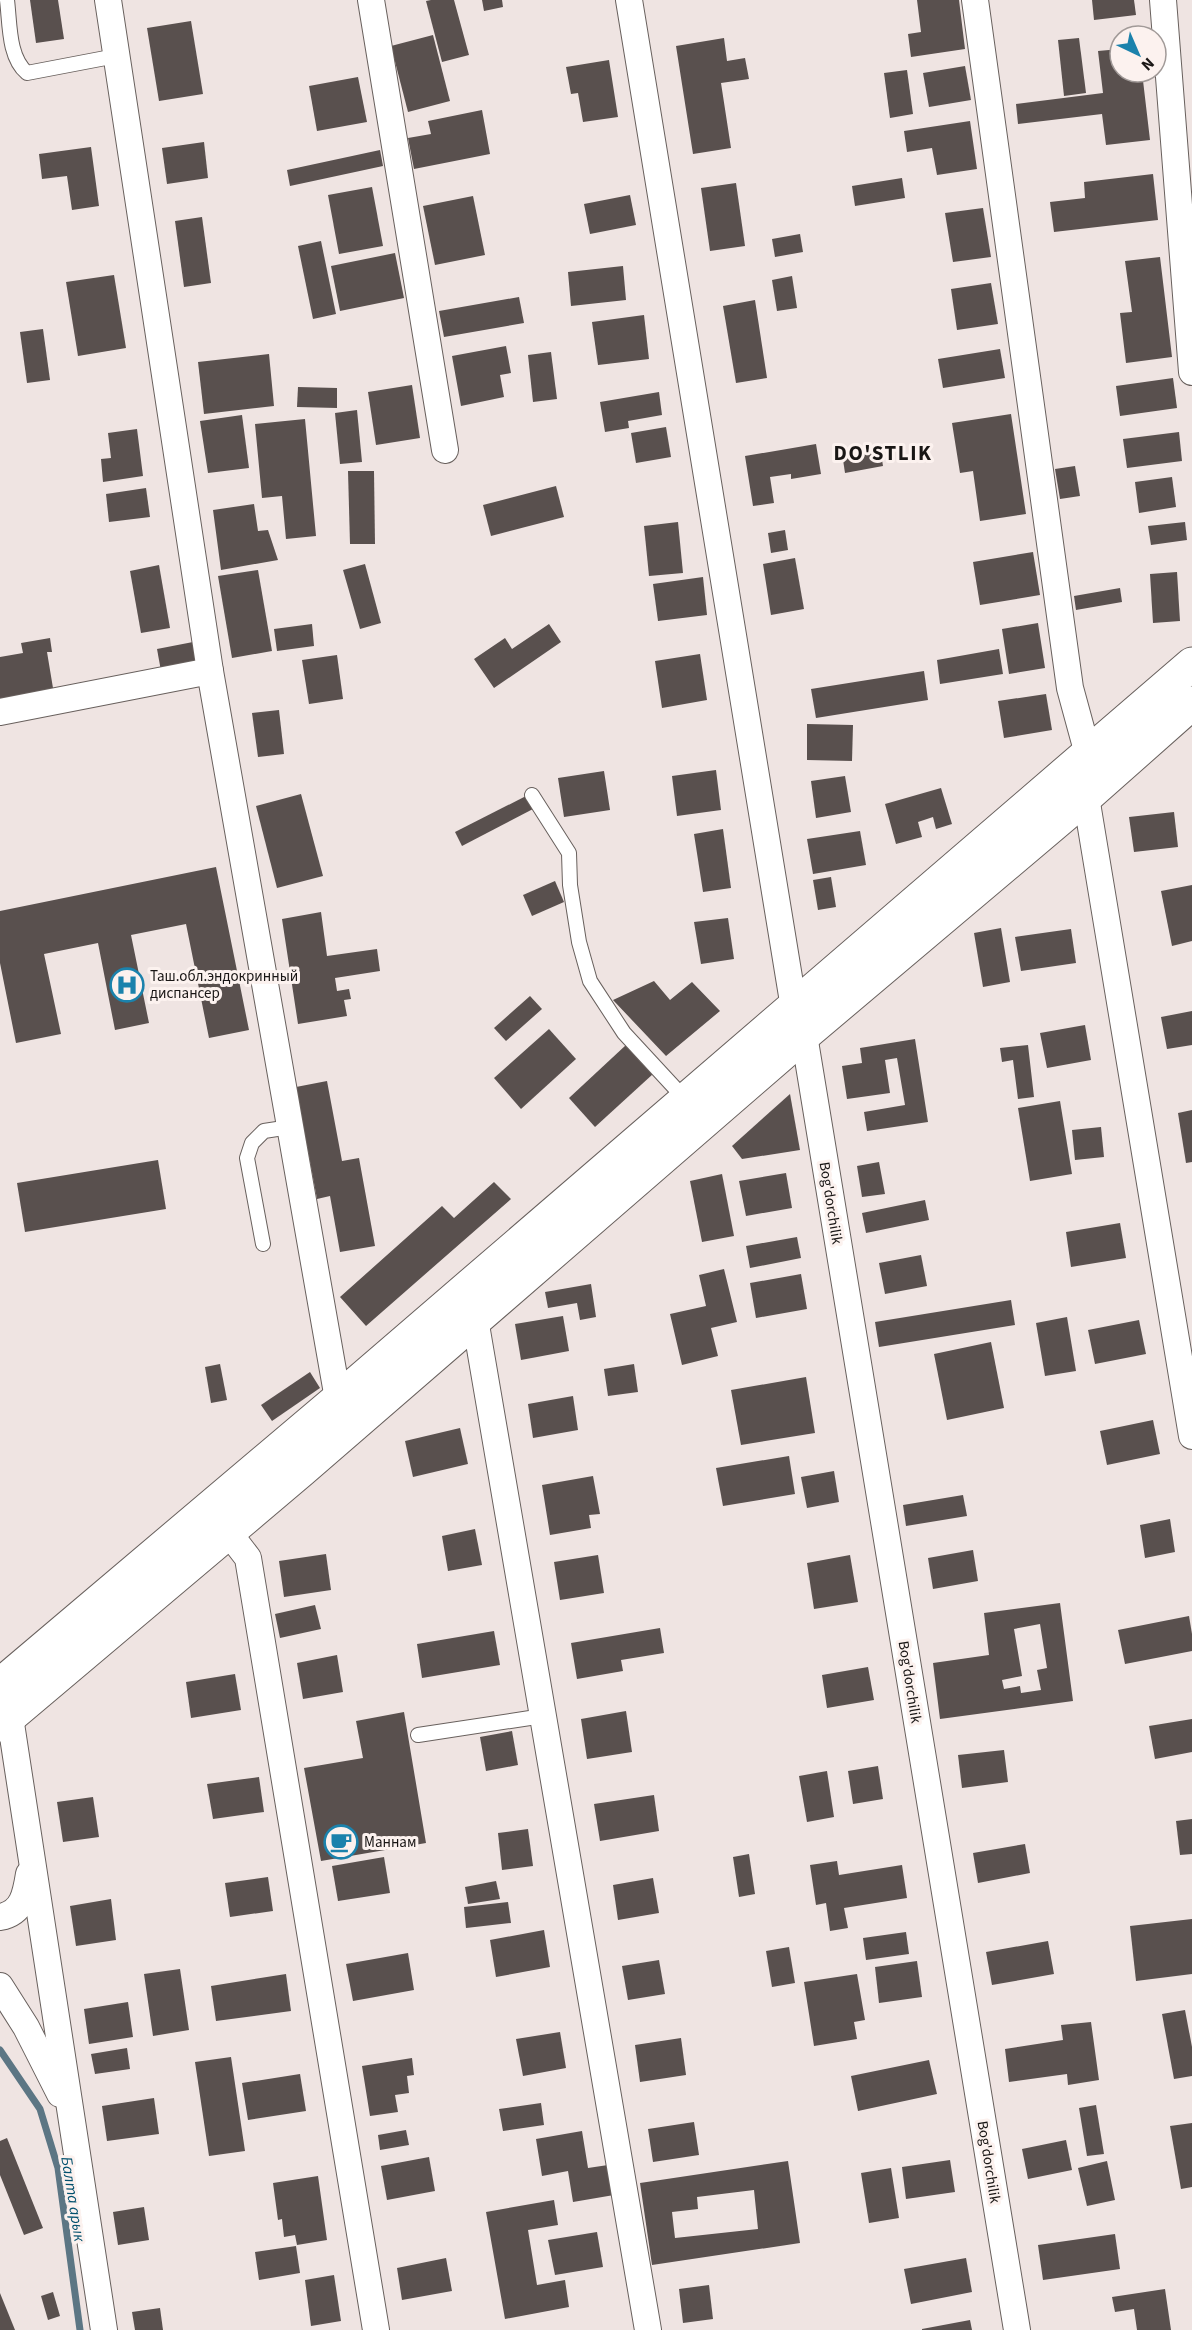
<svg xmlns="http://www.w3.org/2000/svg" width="1192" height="2330" font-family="'Source Sans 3',sans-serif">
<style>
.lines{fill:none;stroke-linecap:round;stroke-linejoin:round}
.stream{stroke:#5c7684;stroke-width:7}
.building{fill:#59504e;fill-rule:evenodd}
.lane-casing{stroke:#68605d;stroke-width:16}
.street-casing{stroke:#68605d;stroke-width:28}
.secondary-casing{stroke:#68605d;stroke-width:35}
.lane{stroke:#fff;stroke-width:14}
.street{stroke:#fff;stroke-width:26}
.secondary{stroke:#fff;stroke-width:33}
.labels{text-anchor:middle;stroke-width:6;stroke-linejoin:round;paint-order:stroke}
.poi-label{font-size:15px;fill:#191615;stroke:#fcf2ef;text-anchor:start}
.street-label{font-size:15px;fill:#191615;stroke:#fcf2ef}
.water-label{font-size:16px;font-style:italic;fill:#03516e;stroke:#fcf2ef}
.district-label{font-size:21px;font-weight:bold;letter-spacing:1.5px;fill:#191615;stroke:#fcf2ef}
</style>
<rect width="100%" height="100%" fill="#efe4e2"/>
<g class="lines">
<!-- stream -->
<polyline class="stream" points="0,2050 40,2109 58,2168 80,2330"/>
</g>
<!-- building -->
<g class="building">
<polygon points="30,0 58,0 64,39 36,43"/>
<polygon points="431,0 454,0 469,55 442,62 426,1"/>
<polygon points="482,0 502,0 503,7 484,11"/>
<polygon points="917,0 959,0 965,49 911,57 908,34 921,32"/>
<polygon points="1092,0 1134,0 1136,15 1094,20"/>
<polygon points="191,21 203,94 159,101 147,28"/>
<polygon points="433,35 450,101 408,112 391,46"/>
<polygon points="724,38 727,61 745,58 749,79 721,83 731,148 693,154 676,46"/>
<polygon points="1079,38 1086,93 1064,96 1058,40"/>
<polygon points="1120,49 1120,72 1142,72 1150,140 1106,145 1102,114 1018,124 1016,104 1103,93 1098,51"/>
<polygon points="609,60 618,117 583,122 578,93 571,94 566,67"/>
<polygon points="965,66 971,100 929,107 923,73"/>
<polygon points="907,70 913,114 890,118 884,73"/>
<polygon points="358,77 367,122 317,131 309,86"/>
<polygon points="482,110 490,154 414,169 408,138 431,134 428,121"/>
<polygon points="970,121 977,169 937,175 932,148 907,152 904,131"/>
<polygon points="204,142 208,178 167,184 162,148"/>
<polygon points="91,147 99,206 72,210 67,176 42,179 39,154"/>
<polygon points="380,150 383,166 290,186 287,170"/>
<polygon points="1153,174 1158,220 1054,232 1050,202 1085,198 1084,182"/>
<polygon points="902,178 905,198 855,206 852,186"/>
<polygon points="736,183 745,246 710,251 701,188"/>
<polygon points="372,187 383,246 339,254 328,195"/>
<polygon points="630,195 636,225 590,234 584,204"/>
<polygon points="473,196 485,255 435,265 423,206"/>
<polygon points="983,208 991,257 953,262 945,213"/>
<polygon points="202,217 211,283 184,287 175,221"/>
<polygon points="800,234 803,252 775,257 772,239"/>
<polygon points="321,241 336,314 313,319 298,246"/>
<polygon points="395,253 404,298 340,311 331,266"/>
<polygon points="1160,257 1172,357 1126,363 1120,313 1132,312 1125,261"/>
<polygon points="623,266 626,300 571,306 568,272"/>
<polygon points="114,275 126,348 78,356 66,282"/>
<polygon points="792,276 797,308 777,311 772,280"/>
<polygon points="991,283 998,324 957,330 951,289"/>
<polygon points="519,297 524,323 444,337 439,311"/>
<polygon points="755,300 767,378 736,383 723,306"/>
<polygon points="644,315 649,359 598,365 592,322"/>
<polygon points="43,329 50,380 27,383 20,332"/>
<polygon points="506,346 511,373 500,375 504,397 461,406 452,356"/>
<polygon points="1000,349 1005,378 943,388 938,359"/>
<polygon points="551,352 557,399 533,402 528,355"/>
<polygon points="269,354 274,406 204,414 198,362"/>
<polygon points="1173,378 1177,408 1120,416 1116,386"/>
<polygon points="412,385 420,438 376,445 368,392"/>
<polygon points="298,387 337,388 337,408 297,407"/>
<polygon points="659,392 662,415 628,421 629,428 605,432 600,402"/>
<polygon points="357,410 362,462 340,464 335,413"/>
<polygon points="1011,414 1026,514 980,521 973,471 960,473 952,423"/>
<polygon points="242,415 249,468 208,473 200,421"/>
<polygon points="305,419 316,536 286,539 282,496 262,498 255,424"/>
<polygon points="666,427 671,457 636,463 631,433"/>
<polygon points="137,429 143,476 103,482 101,459 111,458 108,433"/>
<polygon points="1179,432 1182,461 1127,468 1123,439"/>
<polygon points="816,444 821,474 791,479 791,474 770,477 774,503 753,506 745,456"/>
<polygon points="880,447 883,466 845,473 842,453"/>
<polygon points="1075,466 1080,496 1060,499 1055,469"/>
<polygon points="348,471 374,471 375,544 350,544"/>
<polygon points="1172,477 1176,507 1139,513 1135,482"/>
<polygon points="556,486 564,517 491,536 483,505"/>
<polygon points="146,488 150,517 109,522 106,494"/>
<polygon points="254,504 258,531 268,530 278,560 221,570 213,510"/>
<polygon points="678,522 683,573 649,576 644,526"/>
<polygon points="1185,522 1187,540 1151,545 1148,526"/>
<polygon points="785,530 788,550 771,553 768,533"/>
<polygon points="1033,552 1040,595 980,605 973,562"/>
<polygon points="795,558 804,609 771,615 763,564"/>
<polygon points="365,564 381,623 360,629 343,570"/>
<polygon points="159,565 170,628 141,633 130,571"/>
<polygon points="258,570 272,651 232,658 218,576"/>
<polygon points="1177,572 1180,621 1153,623 1150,574"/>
<polygon points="703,577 707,615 658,621 653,584"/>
<polygon points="1120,588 1122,602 1076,610 1074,596"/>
<polygon points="1038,623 1045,668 1009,674 1002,629"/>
<polygon points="312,624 314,646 277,651 274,629"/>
<polygon points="549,624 561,642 494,688 474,659 505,638 512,649"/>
<polygon points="50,638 52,652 47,652 54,694 0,704 0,657 23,653 21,643"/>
<polygon points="193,642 197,665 161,671 157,649"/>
<polygon points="999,649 1003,674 940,684 937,660"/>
<polygon points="700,654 707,700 662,708 655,661"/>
<polygon points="337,655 343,699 309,704 302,660"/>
<polygon points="924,671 928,700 816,718 811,689"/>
<polygon points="1046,694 1052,730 1004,738 998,701"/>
<polygon points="279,710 284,754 258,757 252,713"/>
<polygon points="807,724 853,725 852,761 807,760"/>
<polygon points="716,770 721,810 677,816 672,776"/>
<polygon points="604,771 610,810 564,817 558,778"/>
<polygon points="845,776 851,812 816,818 811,781"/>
<polygon points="941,788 952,824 936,829 933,817 918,822 922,837 896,844 885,804"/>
<polygon points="301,794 323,876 277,888 256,806"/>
<polygon points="526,796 533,809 462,846 455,832"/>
<polygon points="1174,812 1178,847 1134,852 1129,817"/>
<polygon points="723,829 731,888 703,892 694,834"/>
<polygon points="860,831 866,865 813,874 807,839"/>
<polygon points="216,867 249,1030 209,1038 186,924 131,935 149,1023 115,1030 98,943 44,954 61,1034 16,1043 0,963 0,911"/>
<polygon points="831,877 836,907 818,910 813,880"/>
<polygon points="555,881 564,902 532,916 523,895"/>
<polygon points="1192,885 1192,941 1172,946 1161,891"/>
<polygon points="321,912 327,956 377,949 380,971 335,978 337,991 349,989 351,999 344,1000 347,1016 298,1024 282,919"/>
<polygon points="728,918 734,959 701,964 694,922"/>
<polygon points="1001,928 1010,982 983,987 974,933"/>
<polygon points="1071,929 1076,963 1021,971 1015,937"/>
<polygon points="654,981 670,1000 692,982 720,1011 666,1056 613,1000"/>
<polygon points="530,996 542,1009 506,1041 494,1028"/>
<polygon points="1192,1011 1192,1045 1167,1049 1161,1017"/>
<polygon points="1085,1025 1091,1060 1047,1068 1040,1033"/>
<polygon points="549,1029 576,1059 521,1109 494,1078"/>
<polygon points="915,1039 928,1122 867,1131 864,1112 905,1105 897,1058 885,1060 890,1093 847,1099 842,1066 862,1063 860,1048"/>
<polygon points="626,1045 653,1074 595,1127 569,1098"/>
<polygon points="1028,1045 1034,1097 1018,1099 1013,1060 1002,1062 1000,1048"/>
<polygon points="327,1081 342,1161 359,1158 375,1246 340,1252 330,1196 317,1199 296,1087"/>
<polygon points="790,1094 800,1150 742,1159 732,1146"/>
<polygon points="1060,1101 1072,1174 1030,1181 1018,1108"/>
<polygon points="1192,1110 1192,1162 1186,1163 1178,1113"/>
<polygon points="1101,1127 1104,1157 1075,1160 1072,1130"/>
<polygon points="158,1160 166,1209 25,1232 17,1183"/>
<polygon points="879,1162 885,1194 862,1197 857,1166"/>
<polygon points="786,1173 792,1208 746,1216 739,1181"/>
<polygon points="722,1174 734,1236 702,1242 690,1181"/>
<polygon points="494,1182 511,1199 366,1326 340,1297 442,1206 454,1218"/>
<polygon points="925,1200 929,1220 866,1233 862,1213"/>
<polygon points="1120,1223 1126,1258 1071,1267 1066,1232"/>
<polygon points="797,1237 801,1258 750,1268 746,1246"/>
<polygon points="921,1255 927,1286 885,1294 879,1263"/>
<polygon points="724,1269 737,1322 711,1328 718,1356 682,1365 670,1314 706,1306 699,1275"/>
<polygon points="801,1274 807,1309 756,1318 750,1283"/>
<polygon points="591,1284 596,1317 580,1320 577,1303 548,1308 545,1292"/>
<polygon points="1011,1300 1015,1325 879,1347 875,1322"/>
<polygon points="563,1316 569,1351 521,1360 515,1324"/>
<polygon points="1067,1317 1076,1371 1045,1376 1036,1323"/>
<polygon points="1139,1320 1146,1354 1095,1364 1088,1330"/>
<polygon points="991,1342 1004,1408 947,1420 934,1354"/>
<polygon points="220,1364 227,1400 211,1403 205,1367"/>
<polygon points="634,1364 638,1392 608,1396 604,1369"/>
<polygon points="310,1372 320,1388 272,1421 261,1405"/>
<polygon points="806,1377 815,1433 741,1445 731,1390"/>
<polygon points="573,1396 578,1430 533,1438 528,1404"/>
<polygon points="1153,1420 1160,1454 1107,1465 1100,1431"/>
<polygon points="460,1428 468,1464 413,1477 405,1441"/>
<polygon points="789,1456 795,1494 723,1506 716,1468"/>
<polygon points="834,1471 839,1502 807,1508 801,1477"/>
<polygon points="593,1476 600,1514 589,1515 591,1528 550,1535 542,1485"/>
<polygon points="963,1495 967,1516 906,1526 903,1505"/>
<polygon points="1170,1519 1175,1552 1145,1558 1140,1525"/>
<polygon points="475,1529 482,1565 448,1571 442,1536"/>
<polygon points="973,1550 978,1581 933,1589 928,1558"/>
<polygon points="326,1554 331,1590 284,1597 279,1561"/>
<polygon points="598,1555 604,1593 560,1600 554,1562"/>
<polygon points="850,1555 858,1602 814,1609 807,1563"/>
<path d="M1060,1603L1073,1701L940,1719L933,1663L989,1655L984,1613ZM1040,1624L1047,1668L1037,1670L1041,1690L1021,1693L1020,1686L1004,1689L1002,1680L1022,1676L1014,1629Z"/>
<polygon points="315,1605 321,1629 280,1638 275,1614"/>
<polygon points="1189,1616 1192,1634 1192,1651 1125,1664 1118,1630"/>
<polygon points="660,1628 664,1653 621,1660 623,1671 577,1679 571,1643"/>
<polygon points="494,1631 500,1665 422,1678 417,1644"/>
<polygon points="337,1655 343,1692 303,1699 297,1663"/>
<polygon points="868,1667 874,1700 827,1708 822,1675"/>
<polygon points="235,1674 241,1710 191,1718 186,1682"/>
<polygon points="626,1711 632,1752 587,1759 581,1719"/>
<polygon points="404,1712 426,1843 321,1861 304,1768 363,1758 356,1721"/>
<polygon points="1192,1719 1192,1752 1155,1759 1149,1726"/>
<polygon points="512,1731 518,1765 486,1771 480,1737"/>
<polygon points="1004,1750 1008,1782 962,1788 958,1755"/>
<polygon points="878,1766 883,1799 853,1804 848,1771"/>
<polygon points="827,1771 834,1817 807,1822 799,1776"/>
<polygon points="259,1777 264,1812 213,1819 207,1784"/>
<polygon points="654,1795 659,1831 600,1841 594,1804"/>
<polygon points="93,1797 99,1837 63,1842 57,1802"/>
<polygon points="1192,1819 1192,1854 1180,1855 1176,1821"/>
<polygon points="528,1829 533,1866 502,1870 498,1833"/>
<polygon points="1025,1844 1030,1873 978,1883 973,1853"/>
<polygon points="749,1854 755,1894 739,1897 733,1857"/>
<polygon points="384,1857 390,1893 338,1901 332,1866"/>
<polygon points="837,1861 839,1875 902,1865 907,1898 844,1908 848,1928 830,1931 826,1903 816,1905 810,1865"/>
<polygon points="268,1877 273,1911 230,1917 225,1883"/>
<polygon points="653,1878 659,1913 618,1920 613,1885"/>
<polygon points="496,1881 500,1899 468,1904 465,1887"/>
<polygon points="111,1899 116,1940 76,1946 70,1906"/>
<polygon points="508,1902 511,1923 466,1928 464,1907"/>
<polygon points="1192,1919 1192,1974 1136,1981 1130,1926"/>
<polygon points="544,1930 550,1967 496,1977 490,1940"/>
<polygon points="906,1932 909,1954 866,1960 863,1938"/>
<polygon points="1048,1941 1054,1974 992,1985 986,1952"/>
<polygon points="789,1947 795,1983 772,1987 766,1951"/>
<polygon points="408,1953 414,1990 353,2001 346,1964"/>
<polygon points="659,1960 665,1994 628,2000 622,1966"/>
<polygon points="917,1961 922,1997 879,2003 875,1967"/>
<polygon points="180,1969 189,2030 153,2036 144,1974"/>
<polygon points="286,1974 291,2011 216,2021 211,1986"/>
<polygon points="857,1974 865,2020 854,2022 857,2039 814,2046 804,1982"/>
<polygon points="128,2002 133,2037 89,2044 84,2009"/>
<polygon points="1185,2010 1192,2047 1192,2076 1174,2079 1162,2014"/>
<polygon points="1091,2022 1099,2080 1068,2085 1067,2074 1009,2082 1005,2049 1063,2040 1061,2025"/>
<polygon points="560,2032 566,2068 523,2076 516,2039"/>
<polygon points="681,2038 686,2075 640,2082 635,2045"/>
<polygon points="127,2048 130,2069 95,2074 91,2054"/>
<polygon points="231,2057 245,2151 209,2156 195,2062"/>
<polygon points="412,2058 414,2075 407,2076 409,2093 395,2095 398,2112 370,2116 362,2066"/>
<polygon points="929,2060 937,2094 858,2111 851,2076"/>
<polygon points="300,2074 306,2111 248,2120 242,2083"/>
<polygon points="154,2098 159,2134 107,2141 102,2106"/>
<polygon points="541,2103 544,2125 503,2131 499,2109"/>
<polygon points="1096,2105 1104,2154 1087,2156 1079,2108"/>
<polygon points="694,2122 699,2155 653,2162 648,2129"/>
<polygon points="1192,2123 1192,2187 1181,2189 1170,2126"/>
<polygon points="406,2130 409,2145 380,2150 378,2135"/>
<polygon points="582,2131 588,2168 608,2165 614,2195 573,2202 568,2171 542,2176 536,2139"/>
<polygon points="7,2138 43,2228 24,2235 0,2175 0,2141"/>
<polygon points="1066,2140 1072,2170 1028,2179 1022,2149"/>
<polygon points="429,2157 435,2191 387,2200 381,2166"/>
<polygon points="950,2160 955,2192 906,2199 902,2167"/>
<path d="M788,2161L800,2243L652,2265L640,2183ZM754,2190L758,2229L675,2238L672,2212L698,2209L697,2197Z"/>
<polygon points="1107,2161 1115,2200 1087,2206 1078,2168"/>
<polygon points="891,2168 899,2218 869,2223 861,2173"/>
<polygon points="318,2176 327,2240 297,2245 295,2235 284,2237 282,2219 278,2220 273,2183"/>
<polygon points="554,2200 558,2225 528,2230 537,2285 565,2280 569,2307 505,2319 486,2212"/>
<polygon points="144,2207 149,2240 118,2245 113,2212"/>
<polygon points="597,2232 603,2267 555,2275 548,2240"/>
<polygon points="1115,2234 1120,2269 1043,2280 1038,2245"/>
<polygon points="296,2246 300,2273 259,2280 255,2252"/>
<polygon points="446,2258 452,2291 402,2300 397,2268"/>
<polygon points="966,2258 972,2292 911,2304 904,2269"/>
<polygon points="334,2275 341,2321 311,2326 305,2280"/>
<polygon points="709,2285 713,2319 683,2323 679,2289"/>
<polygon points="1165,2289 1171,2330 1137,2330 1134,2309 1115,2312 1112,2297"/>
<polygon points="53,2292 60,2316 48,2320 41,2296"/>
<polygon points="0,2293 15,2330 0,2330"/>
<polygon points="160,2308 163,2330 135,2330 132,2312"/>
<polygon points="970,2320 972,2330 922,2330 922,2329"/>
</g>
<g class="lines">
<!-- lane casing -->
<g class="lane-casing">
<g id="lane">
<path d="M7,0C10,23 8,57 27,73L116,56"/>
<polyline points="532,795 569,853 570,885 579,942 590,981 624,1033 686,1100"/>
<polyline points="263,1244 247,1158 252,1143 264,1131 290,1127"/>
<polyline points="418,1735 543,1716"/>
</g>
</g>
<!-- street casing -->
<g class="street-casing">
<g id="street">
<polyline points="108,0 210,671 338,1399"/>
<polyline points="371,0 445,450"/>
<polyline points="629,0 794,1008"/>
<polyline points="975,0 1070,688 1088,754"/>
<polyline points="1163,0 1192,372"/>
<polyline points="0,712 210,671"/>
<polyline points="1086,797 1192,1436"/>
<polyline points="804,1035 1017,2330"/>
<polyline points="475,1319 648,2330"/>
<polyline points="228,1532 248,1558 376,2330"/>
<polyline points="6,1702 10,1717 104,2330"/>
<path d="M0,1917C23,1913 26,1893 29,1874"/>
<polyline points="0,1986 26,2027 60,2094"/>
</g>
</g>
<!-- secondary casing -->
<g class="secondary-casing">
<g id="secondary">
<polyline points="0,1685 338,1399 1192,664"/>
<polyline points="0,1725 302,1470 804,1035 1086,797 1192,703"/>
</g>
</g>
<!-- lane -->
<use href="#lane" class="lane"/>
<!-- street -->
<use href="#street" class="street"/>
<!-- secondary -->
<use href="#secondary" class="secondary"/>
</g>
<!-- icons -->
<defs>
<g id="hospital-ring" transform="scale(1.725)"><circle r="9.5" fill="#fcf2ef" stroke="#1b82ac" stroke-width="1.5"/><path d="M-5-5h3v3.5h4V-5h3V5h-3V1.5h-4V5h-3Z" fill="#1b82ac"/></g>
<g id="cafe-ring" transform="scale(1.725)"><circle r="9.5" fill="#fcf2ef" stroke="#1b82ac" stroke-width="1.5"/><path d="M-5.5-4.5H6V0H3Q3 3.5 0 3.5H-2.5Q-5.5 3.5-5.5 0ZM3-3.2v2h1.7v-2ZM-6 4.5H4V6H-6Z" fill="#1b82ac"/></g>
</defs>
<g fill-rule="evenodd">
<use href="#hospital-ring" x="127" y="985"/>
<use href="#cafe-ring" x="341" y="1842"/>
</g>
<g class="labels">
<!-- poi labels -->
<g class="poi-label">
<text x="150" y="981">Таш.обл.эндокринный<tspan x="150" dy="17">диспансер</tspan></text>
<text x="364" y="1847">Маннам</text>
</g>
<!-- street labels -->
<g class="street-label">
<text transform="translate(831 1203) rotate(81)" y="5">Bog'dorchilik</text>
<text transform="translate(910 1682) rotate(81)" y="5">Bog'dorchilik</text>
<text transform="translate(989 2162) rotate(81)" y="5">Bog'dorchilik</text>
</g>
<!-- water labels -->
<g class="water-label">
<text transform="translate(74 2199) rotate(81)" y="6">Балта арык</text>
</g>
<!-- district labels -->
<g class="district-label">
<text x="883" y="460">DO'STLIK</text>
</g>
</g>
<!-- north arrow -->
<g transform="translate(1138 54) rotate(136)"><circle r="28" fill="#fcf2ef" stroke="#a19a98" stroke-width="1.5"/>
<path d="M0-4.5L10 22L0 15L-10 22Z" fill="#1b82ac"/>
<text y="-9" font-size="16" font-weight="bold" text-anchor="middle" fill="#191615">N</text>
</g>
</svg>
